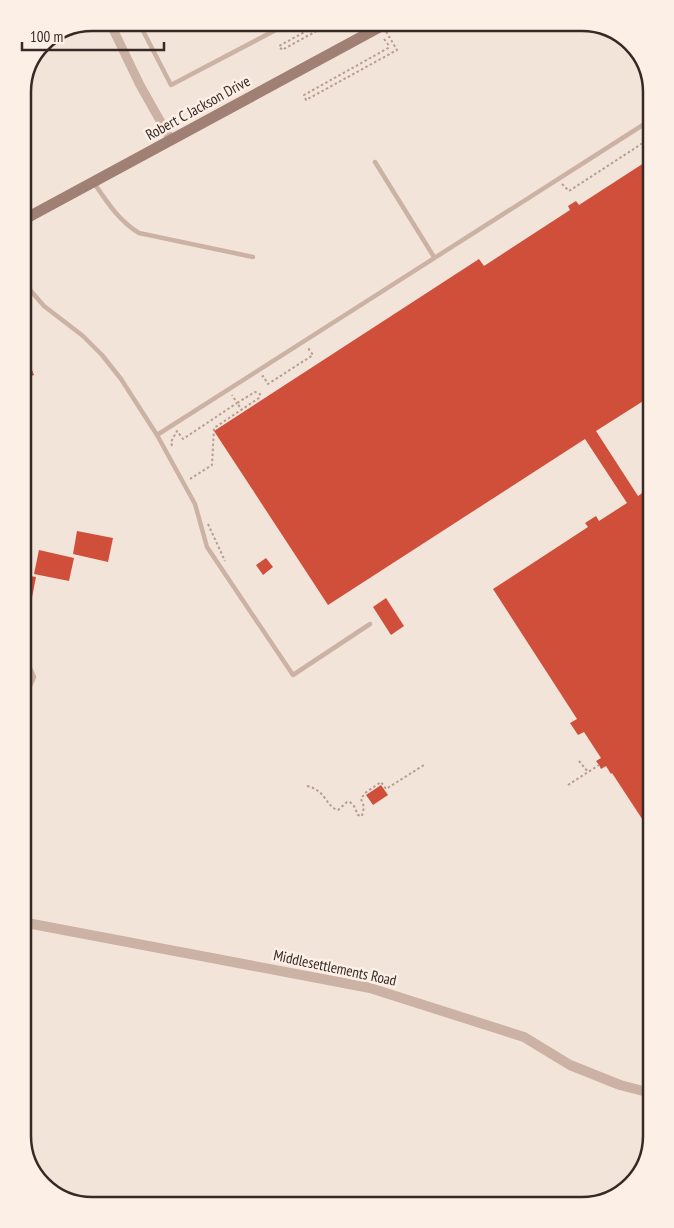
<svg xmlns="http://www.w3.org/2000/svg" width="674" height="1228" font-family="'PT Sans Narrow',sans-serif">
<style>
.building{fill:#cf4f3b}
.lines{fill:none;stroke-linecap:round;stroke-linejoin:round}
.path{stroke:#b89c8e;stroke-width:2;stroke-dasharray:2.5 2.5;stroke-linecap:butt}
.service{stroke:#ccb2a4;stroke-width:4.5}
.minor{stroke:#ccb2a4;stroke-width:9}
.tertiary{stroke:#ccb2a4;stroke-width:10}
.secondary{stroke:#a08075;stroke-width:11}
.path-bridge{stroke:#b89c8e;stroke-width:2;stroke-dasharray:2.5 2.5;stroke-linecap:butt}
.labels{text-anchor:middle;stroke-width:5;stroke-linejoin:round;paint-order:stroke}
.street-label{font-size:15px;fill:#372a26;stroke:#fbefe6}
.rim{fill:none;stroke:#372a26;stroke-width:2.5}
</style>
<rect width="100%" height="100%" fill="#f3e4d9"/>
<!-- building -->
<g class="building">
<polygon points="647,161 648,398 596,431 638,496 648,489 650,831 612,773 611,774 606,766 601,769 599,765 596,761 601,758 584,732 578,735 570,723 577,719 493,589 588,527 585,523 596,516 599,521 627,503 585,439 328,605 214,431 479,259 484,266 570,210 568,206 576,201 579,205"/>
<polygon points="24,350 34,375 24,379"/>
<polygon points="77,531 113,538 108,562 73,554"/>
<polygon points="39,550 74,558 69,581 34,574"/>
<polygon points="266,558 273,567 263,575 256,565"/>
<polygon points="25,575 36,577 29,613 25,612"/>
<polygon points="386,598 404,626 391,635 373,607"/>
<polygon points="381,785 388,795 373,805 366,795"/>
</g>
<g class="lines">
<!-- path -->
<g class="path">
<polyline points="321,23 279,46 282,50 331,23"/>
<polyline points="384,39 390,47"/>
<polyline points="562,184 569,191 646,141"/>
<polyline points="262,377 263,376 268,384 313,355 308,348"/>
<polyline points="172,446 171,442 177,431 183,439 237,403 232,395"/>
<path d="M190,479L212,465L214,428C229,418 244,408 259,398L260,394L255,392L237,403L242,410"/>
<polyline points="208,524 225,561"/>
<polyline points="579,761 588,772"/>
<polyline points="568,785 599,765"/>
<path d="M307,786C326,790 326,807 338,810L347,802H350L354,806L358,815L362,816L364,807L361,799L365,793L381,782L386,789L424,765"/>
</g>
<!-- service -->
<g class="service">
<polyline points="139,23 171,85 289,23"/>
<polyline points="375,162 434,257"/>
<path d="M94,183C107,202 119,221 139,233L253,257"/>
<polyline points="24,283 44,306 83,336 102,355 121,379 157,435 195,504 207,547 293,675 370,624"/>
<polyline points="157,435 646,123"/>
<polyline points="25,665 30,668 34,677 30,686 26,688"/>
</g>
<!-- minor -->
<polyline class="minor" points="110,23 140,85 171,140"/>
<!-- tertiary -->
<polyline class="tertiary" points="27,923 370,988 524,1037 570,1065 620,1085 651,1093"/>
<!-- secondary -->
<polyline class="secondary" points="23,220 387,23"/>
<!-- path-bridge -->
<polyline class="path-bridge" points="381,23 397,50 306,100 304,95 390,47"/>
</g>
<g class="labels">
<!-- street labels -->
<g class="street-label">
<text transform="translate(198 108) rotate(-29)" y="5">Robert C Jackson Drive</text>
<text transform="translate(335 968) rotate(12)" y="5">Middlesettlements Road</text>
</g>
</g>
<!-- crop -->
<path d="M0 0H674V1228H0ZM92 31H582A61 61 0 0 1 643 92V1136A61 61 0 0 1 582 1197H92A61 61 0 0 1 31 1136V92A61 61 0 0 1 92 31Z" fill="#fbefe6" fill-rule="evenodd"/>
<path class="rim" d="M92 31H582A61 61 0 0 1 643 92V1136A61 61 0 0 1 582 1197H92A61 61 0 0 1 31 1136V92A61 61 0 0 1 92 31Z"/>
<!-- scale -->
<path d="M22 42v8h142v-8" fill="none" stroke="#372a26" stroke-width="2.5"/>
<text x="30" y="42" font-size="15" fill="#372a26" stroke="#fbefe6" stroke-width="4" paint-order="stroke">100 m</text>
</svg>
